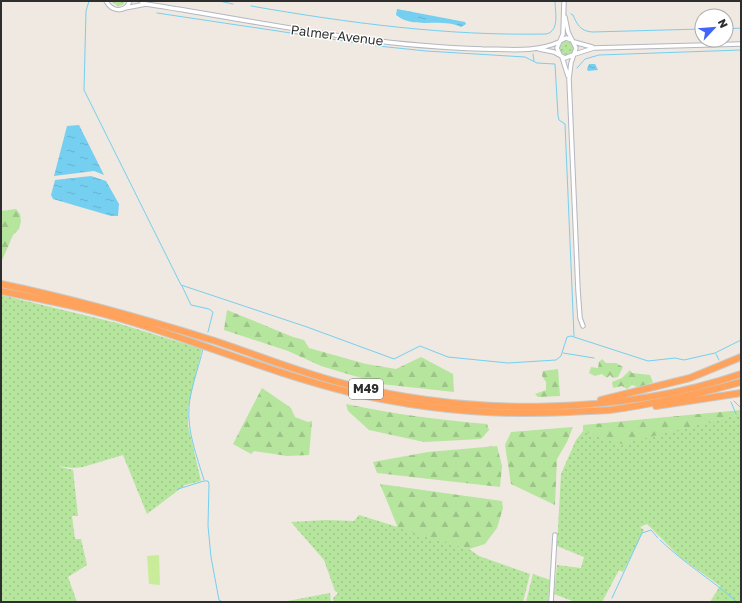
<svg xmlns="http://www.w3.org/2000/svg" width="742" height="603" font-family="'Golos Text',sans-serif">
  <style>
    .green { fill: url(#green-dots) }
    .forest { fill: url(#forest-firs) }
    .pitch { fill: #c9ec9a }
    .water { fill: url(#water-ripples) }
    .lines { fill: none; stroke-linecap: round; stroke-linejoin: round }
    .stream { stroke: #75cff0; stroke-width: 1 }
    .street-casing { stroke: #b4b7c1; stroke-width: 5.5 }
    .highway-casing { stroke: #c9c9c9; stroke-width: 8 }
    .street { stroke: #fff; stroke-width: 3.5 }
    .highway { stroke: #ffa35c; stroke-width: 6 }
    .labels { text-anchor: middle; stroke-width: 3; stroke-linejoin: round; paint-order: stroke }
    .shield { fill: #fff; stroke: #6d6d6d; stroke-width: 1 }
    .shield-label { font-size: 12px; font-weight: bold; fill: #2e2e2e }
    .street-label { font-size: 13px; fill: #2e2e2e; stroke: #fff }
  </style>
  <defs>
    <pattern id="green-dots" width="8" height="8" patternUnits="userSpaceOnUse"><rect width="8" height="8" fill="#b6e59e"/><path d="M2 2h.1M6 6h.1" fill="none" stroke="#9dc588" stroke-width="1.8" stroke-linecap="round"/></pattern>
    <pattern id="forest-firs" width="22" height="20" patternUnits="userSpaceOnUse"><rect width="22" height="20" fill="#b6e59e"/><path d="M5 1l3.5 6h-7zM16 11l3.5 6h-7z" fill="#9dc588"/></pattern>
    <pattern id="water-ripples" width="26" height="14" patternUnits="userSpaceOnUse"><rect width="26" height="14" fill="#75cff0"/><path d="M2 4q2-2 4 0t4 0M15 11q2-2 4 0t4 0" fill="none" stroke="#66b2ce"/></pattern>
  </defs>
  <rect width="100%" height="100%" fill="#efe9e1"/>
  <path class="green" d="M 110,1 L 126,1 L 122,5 L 118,6 Z
    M560 48a7 7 0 1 1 14 0a7 7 0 1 1-14 0Z
    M 1,295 L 117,323 L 202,349 L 188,408 L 188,425 L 201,481 L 185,485 L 147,514 L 123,455 L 83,467 L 73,468 L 57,466 L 73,470 L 78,516 L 72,516 L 75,539 L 81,539 L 87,565 L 68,577 L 77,602 L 1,602 Z
    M 741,414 L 741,602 L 710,602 L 720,586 L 680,557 L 647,524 L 640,527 L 644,530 L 623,572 L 619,570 L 602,602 L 575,602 L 554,594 L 557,565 L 581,568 L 584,557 L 557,546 L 561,474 L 576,440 L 583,431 L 622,443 Z
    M 359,515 L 469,549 L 479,556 L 530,574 L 523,602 L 334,602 L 333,598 L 338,593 L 335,591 L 324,560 L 291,522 L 326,520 L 354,521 Z
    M 533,574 L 550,580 L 548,602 L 526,602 Z
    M 330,593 L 331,602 L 282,602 Z"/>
  <path class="forest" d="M 16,209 L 20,214 L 21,221 L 19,229 L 13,235 L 1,263 L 1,211 Z
    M 227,310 L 293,337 L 304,340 L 309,348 L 366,364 L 396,369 L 421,357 L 453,374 L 454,392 L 381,384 L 321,366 L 288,351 L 224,330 Z
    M 602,359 L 606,363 L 616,363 L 623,367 L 618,377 L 613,378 L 610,375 L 607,378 L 602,374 L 595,376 L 589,373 L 591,367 L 598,368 L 599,362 Z
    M 558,369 L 560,396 L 538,397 L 535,394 L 546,390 L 546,382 L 542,376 L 543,371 Z
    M 630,370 L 632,373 L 650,375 L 653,382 L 640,388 L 632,385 L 627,389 L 622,386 L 613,388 L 612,382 L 622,378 Z
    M 262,388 L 291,408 L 295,417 L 308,422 L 312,421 L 309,455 L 287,456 L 254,451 L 251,454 L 233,444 Z
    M 346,404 C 393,414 439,420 487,424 L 489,430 L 481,439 L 424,442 L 369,430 L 348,411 Z
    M 741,410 L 741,414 L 622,444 L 583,431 L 583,425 Z
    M 573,427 L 567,442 L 557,459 L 555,505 L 511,484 L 505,445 L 511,432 Z
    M 497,446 L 502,466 L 500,487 L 377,473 L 373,462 L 428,452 Z
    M 380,484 L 502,501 L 503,508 L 497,528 L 485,544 L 469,549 L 398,528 Z"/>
  <path class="pitch" d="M 159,555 L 160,585 L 149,584 L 147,556 Z"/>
  <path class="water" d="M 397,9 L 465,22 L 466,24 L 461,27 C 440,17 414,30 396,15 Z
    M 589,64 L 595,64 L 598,70 L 588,71 L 587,69 Z
    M 79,125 L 104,175 L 94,171 L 54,176 L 67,126 Z
    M 91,176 L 106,181 L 119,204 L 118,216 L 111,216 L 53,199 L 51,195 L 55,180 Z"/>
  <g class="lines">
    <path class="stream" d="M 89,1 L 86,11 L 84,90 L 181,285 L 307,327 L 394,359 L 420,346 L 448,357 L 508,363 L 556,360 L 561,356 L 567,337 L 571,336 L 648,361 L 675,358 L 684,360 L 706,355 L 715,353 L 741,340
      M 219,1 L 233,4
      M 251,6 C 349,23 446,36 546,34 C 560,31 555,12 555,1
      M 157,13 L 378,46 L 426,51 L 525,57 L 537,63 L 555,64 L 558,116 L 559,120 L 565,124 L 574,336
      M 571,14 L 573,15 C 577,24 580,31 592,32 L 702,29
      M 726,29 L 741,28
      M 533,54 L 534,61
      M 577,68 L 585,59 L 599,55 L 741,50
      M 182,286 L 191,305 L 209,309 L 213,312 L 208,332
      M 203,349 C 199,366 190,390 189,407 C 187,431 197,457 204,480
      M 563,353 L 594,358
      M 716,354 L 719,360
      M 734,401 L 741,408
      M 731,402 L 736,414
      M 178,489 L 204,481 L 208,481 L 209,484 L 208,526 L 211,557 L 219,600 L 223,602
      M 660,540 C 684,563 712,580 737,602
      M 612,598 L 642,533 L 651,530 L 658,538"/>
    <defs>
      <path id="street" d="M 106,1 C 112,12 125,13 130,1
        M 141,1 L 146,4 C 257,21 368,46 482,49 C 507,49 535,53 559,42
        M 125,8 L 146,4
        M 565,17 L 568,32 L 576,48 L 571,63 L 569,79 L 578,290 L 580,318 L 583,326
        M 560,41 L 566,38 L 572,40
        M 574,42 L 592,47
        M 539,49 L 554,52 L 565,58 L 573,55
        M 575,54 L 594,48 L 741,44
        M 560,55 L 557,48 L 563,34 L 564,1
        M 562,57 L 568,76
        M 551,602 L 555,535"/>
      <path id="highway" d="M 1,284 C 74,299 144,319 215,341 C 260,356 303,374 349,385 C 471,416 621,415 741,374
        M 1,291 C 46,300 91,309 135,323 C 206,345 276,374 349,392 C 421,409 495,416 569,412 C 582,411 597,411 610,410 C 654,404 698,394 741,382
        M 601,400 L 690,378 L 741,357
        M 656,406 L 741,393"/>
    </defs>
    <use href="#street" class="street-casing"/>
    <use href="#highway" class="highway-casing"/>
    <use href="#street" class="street"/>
    <use href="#highway" class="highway"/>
  </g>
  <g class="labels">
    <rect class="shield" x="349" y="379" width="34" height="20" rx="3"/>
    <g class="shield-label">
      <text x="366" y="393">M49</text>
    </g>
    <g class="street-label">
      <text transform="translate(337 35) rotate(7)" y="5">Palmer Avenue</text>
    </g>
  </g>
  <rect width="742" height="603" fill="none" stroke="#2e2e2e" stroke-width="4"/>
  <g transform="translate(714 28) rotate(64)"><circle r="19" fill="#ffffff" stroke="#ababab"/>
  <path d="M0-3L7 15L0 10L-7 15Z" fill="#4264fb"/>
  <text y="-6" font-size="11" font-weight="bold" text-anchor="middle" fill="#2e2e2e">N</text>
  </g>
</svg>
